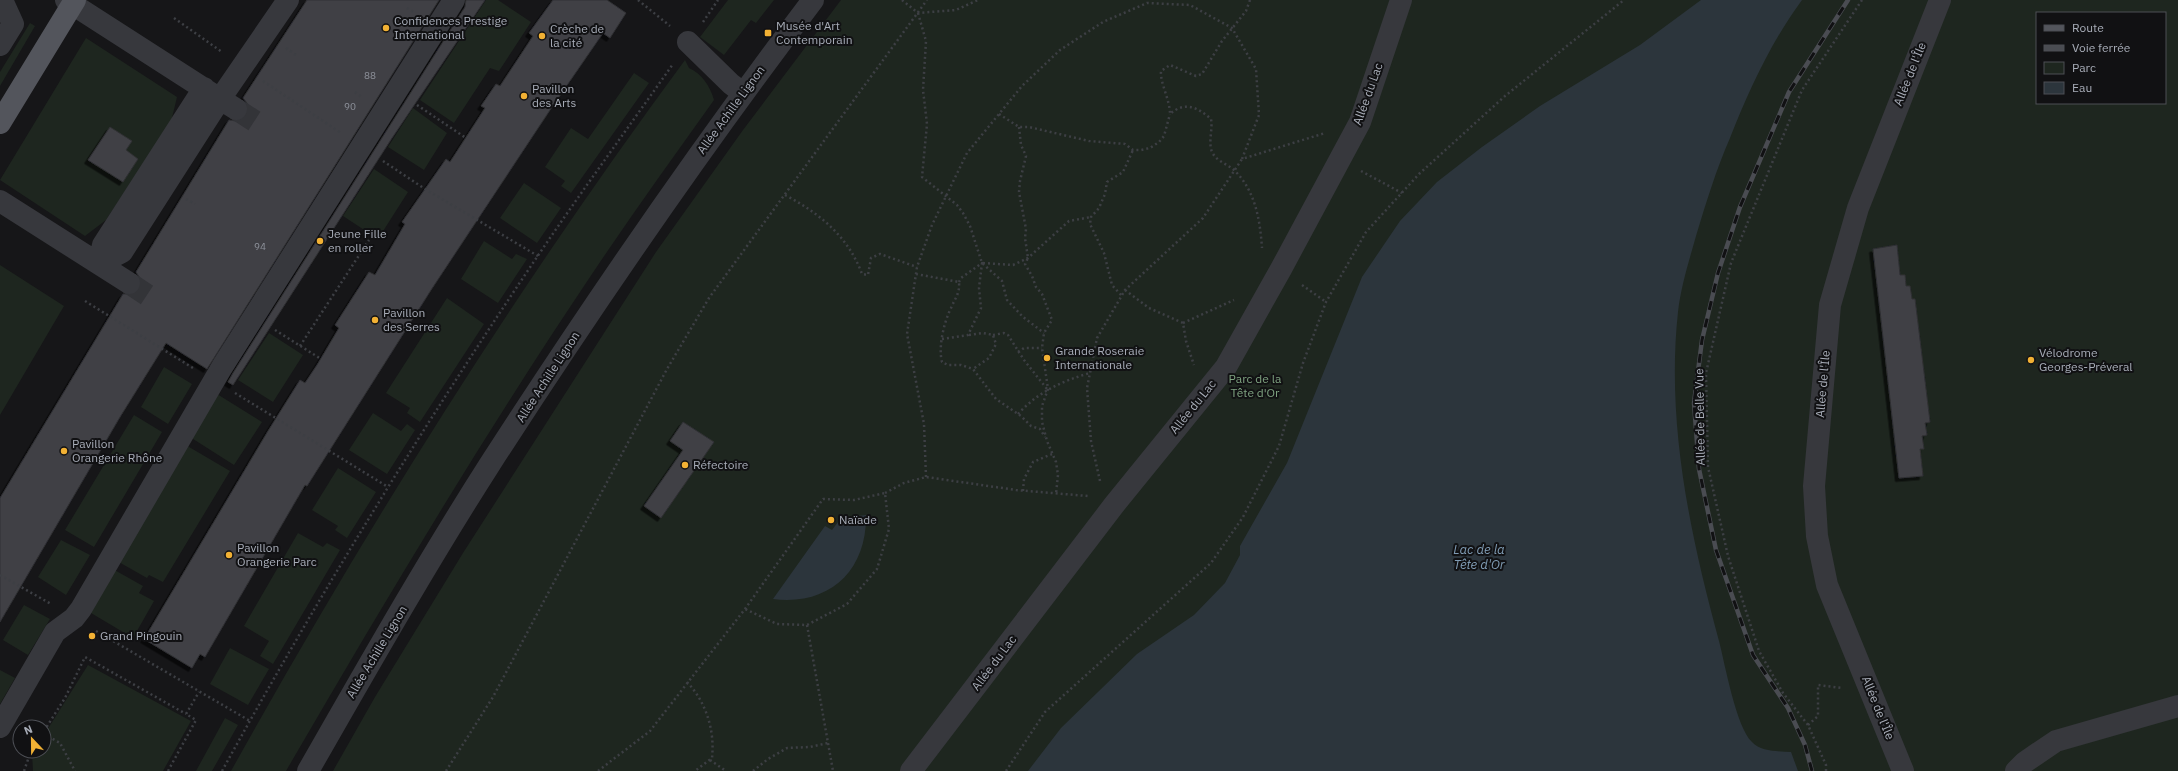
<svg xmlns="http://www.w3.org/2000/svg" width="2178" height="771" font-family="'IBM Plex Sans',sans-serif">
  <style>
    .green { fill: #1e261f; fill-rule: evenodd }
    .water { fill: #2c353c }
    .building { fill: #404145; stroke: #303034; filter: url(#shadow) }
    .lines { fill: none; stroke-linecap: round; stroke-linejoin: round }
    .minor-tunnel { stroke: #333438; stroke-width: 22; stroke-dasharray: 22 11; stroke-linecap: butt }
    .path { stroke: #3d3f44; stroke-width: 2.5; stroke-dasharray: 2 3; stroke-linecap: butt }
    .minor { stroke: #37383d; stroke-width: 22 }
    .major { stroke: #53555c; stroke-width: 22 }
    .rail-casing { stroke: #4a4c52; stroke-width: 4.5 }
    .rail { stroke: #111113; stroke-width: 3; stroke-dasharray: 9; stroke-linecap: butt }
    .poi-dot { fill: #f2b134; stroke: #111113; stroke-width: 1.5 }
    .labels { text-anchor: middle; stroke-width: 4; stroke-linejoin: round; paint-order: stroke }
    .number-label { font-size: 10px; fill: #8e929b }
    .poi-label { font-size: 12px; fill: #a8adb8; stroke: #111113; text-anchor: start }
    .street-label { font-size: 12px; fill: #a8adb8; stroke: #111113 }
    .park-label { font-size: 12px; fill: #7fa381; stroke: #111113 }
    .water-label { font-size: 13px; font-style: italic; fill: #7f9bb3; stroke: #111113 }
  </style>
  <defs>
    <filter id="shadow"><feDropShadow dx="-3.5" dy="3.5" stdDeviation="0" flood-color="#0009"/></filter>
  </defs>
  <rect width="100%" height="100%" fill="#161618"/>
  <path class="green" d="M 486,0 L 498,0 L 531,22 L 499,71 L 490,68 L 454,123 L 420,100 Z
    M 728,0 L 774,0 L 756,23 L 751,20 L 724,55 L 700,37 Z
    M 841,0 L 2178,0 L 2178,771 L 333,771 L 375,697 L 463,553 L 656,252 L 743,130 ZM 2037,13 L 2165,13 L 2165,103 L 2037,103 Z
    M 30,23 L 35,26 L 0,86 L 0,72 Z
    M 86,38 L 177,97 L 171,122 L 106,220 L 85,236 L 0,180 Z
    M 685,60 L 689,68 C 702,74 710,86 714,100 C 672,159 630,217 590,277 C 482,438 383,604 286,771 L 231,771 C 368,525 518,286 685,60 Z
    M 634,73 L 649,83 L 571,193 L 561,186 L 565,181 L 545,167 L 571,128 L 588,139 Z
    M 413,108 L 447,133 L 424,170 L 388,147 Z
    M 374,169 L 408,192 L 378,239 L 343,216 Z
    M 524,183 L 561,208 L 537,243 L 500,218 Z
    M 484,241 L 512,259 L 516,254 L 527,259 L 498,303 L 461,279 Z
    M 0,265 L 64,306 L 0,415 Z
    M 447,298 L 484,324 L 420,422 L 407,413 L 410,408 L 386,393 Z
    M 269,333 L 303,355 L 273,402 L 238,380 Z
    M 164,367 L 192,384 L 168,424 L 141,407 Z
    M 217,394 L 262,422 L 234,465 L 190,437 Z
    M 373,413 L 401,431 L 407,424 L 415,430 L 387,474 L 349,450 Z
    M 134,415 L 162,432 L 94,547 L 65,530 Z
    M 184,444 L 230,471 L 163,582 L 149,575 L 147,578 L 117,561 Z
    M 338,468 L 376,492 L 347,538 L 335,530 L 338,526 L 312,510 Z
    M 298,533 L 323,547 L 327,543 L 340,550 L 273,664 L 260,656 L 269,641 L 244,626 Z
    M 61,540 L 90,555 L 66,595 L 38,577 Z
    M 111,568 L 143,586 L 139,593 L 154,601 L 133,638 L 86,610 Z
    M 24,605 L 50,619 L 28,655 L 3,640 Z
    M 230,648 L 269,669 L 248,705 L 210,684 Z
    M 88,665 L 191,721 L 163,771 L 33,771 L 32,753 L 33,751 L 44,751 L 44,735 Z
    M 0,670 L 15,678 L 0,704 Z
    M 225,718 L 238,725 L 212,771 L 196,771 Z"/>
  <path class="water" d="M 1701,0 L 1802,0 C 1771,42 1749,90 1730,138 C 1716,170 1706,203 1696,236 C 1689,261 1681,286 1678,312 C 1666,423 1690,534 1719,641 C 1725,664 1736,727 1752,742 C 1761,752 1778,751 1791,752 L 1798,771 L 1028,771 L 1061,728 L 1137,654 L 1194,615 L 1225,583 L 1240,555 L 1240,546 L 1287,463 L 1362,277 L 1400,221 L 1437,182 L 1482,147 L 1540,106 L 1640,45 Z
    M 866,515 C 867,571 829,606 773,599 L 825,526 L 832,530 L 841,518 Z"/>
  <path class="building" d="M 307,0 L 439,0 L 207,369 L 166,343 L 120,417 L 0,622 L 0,498 L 123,294 L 134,294 L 140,289 L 140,278 L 136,272 L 229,120 L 236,121 L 246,116 L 248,109 L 247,103 L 243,98 Z
    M 466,0 L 485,0 L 392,138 L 233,385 L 228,382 L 233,373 L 465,7 Z
    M 553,0 L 607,0 L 626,13 L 610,38 L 603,33 L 552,107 L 431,290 L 307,486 L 305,485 L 205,657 L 200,654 L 192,668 L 144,639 L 268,431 L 300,380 L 305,383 L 317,365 L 339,328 L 335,325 L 369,272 L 375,275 L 405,224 L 402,222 L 446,159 L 450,162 L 485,108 L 481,106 L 496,84 L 500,86 L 533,36 L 529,33 Z
    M 110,127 L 132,141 L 126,150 L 138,159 L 123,182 L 88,160 Z
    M 1897,245 L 1900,275 L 1905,275 L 1906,286 L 1910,286 L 1912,299 L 1915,299 L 1930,422 L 1925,423 L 1927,435 L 1922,436 L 1924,449 L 1920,449 L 1923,476 L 1899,478 L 1873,249 Z
    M 683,422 L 714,442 L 661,518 L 644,506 L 683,450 L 670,441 Z"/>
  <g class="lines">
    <path class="minor-tunnel" d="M 236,109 L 259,124
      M 129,283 L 147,295"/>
    <path class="path" d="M 638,0 L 670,26
      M 902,0 L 918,13 L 956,10 L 978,0
      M 1250,0 L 1246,11 L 1222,41 L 1202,74 L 1196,76 L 1170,65 L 1161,71 C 1160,83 1170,100 1170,114 C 1185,101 1197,107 1211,119 C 1213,129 1208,142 1212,152 C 1217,162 1228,164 1235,171 C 1256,192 1260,221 1262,248
      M 407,8 L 415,13
      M 918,13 L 926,41 L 923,90 L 927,124 L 922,177 L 957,205 L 963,213 L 970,226 L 982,263 L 1002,281 L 1007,300 L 1023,317 L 1044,333
      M 174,18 L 222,52
      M 703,22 L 718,0
      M 286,48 L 296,55
      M 263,81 L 341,133
      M 355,92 L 363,98
      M 417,105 L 466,138
      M 999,114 L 1019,127 L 1029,127 L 1089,141 L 1125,144 L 1133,150 L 1141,150 L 1150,148 L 1159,142 L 1164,136 L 1170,114
      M 1019,127 L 1021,145 L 1026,156 L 1020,181 L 1019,192 L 1026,229 L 1025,238 L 1028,258 L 1025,264 L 1032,276 L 1036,287 L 1042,294 L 1052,320 L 1044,333 L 1042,348 L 1048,389 L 1042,406 L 1042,422 L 1047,441 L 1056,462 L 1058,475 L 1056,494
      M 383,161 L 425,189 L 538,256
      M 1361,171 L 1402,193
      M 785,195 C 819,213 848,236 862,274 L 868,275 L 871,258 L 880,254 L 917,267
      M 186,199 L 195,204
      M 254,242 L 267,250
      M 983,263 L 1013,265 L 1028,258 L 1069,221 L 1091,217
      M 916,274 L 959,282 C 960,294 955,298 951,308 C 944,322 938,347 942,362 L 948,365 L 961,365 L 973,369 L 996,399 L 1021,416 L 1031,426 L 1040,429 L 1045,437
      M 1302,285 L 1326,302
      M 1125,290 L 1149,308 L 1183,323 L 1186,341 L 1194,365
      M 1121,295 L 1112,285 L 1104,253 L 1090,224 L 1091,217 L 1099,208 L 1105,194 L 1107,182 L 1123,172 L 1133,150
      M 85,301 L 193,368
      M 1183,323 L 1234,300
      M 275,330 L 321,359
      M 969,335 L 983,333 L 993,335 L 996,344 L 989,358 L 973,369
      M 993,335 L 1004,333 L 1008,335 L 1024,360 L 1047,389
      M 942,339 L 968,335 L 981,308 L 979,288 L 982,263 L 961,278 L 959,282
      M 300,346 L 369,240
      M 1018,352 L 1024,348 L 1042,348
      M 235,393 L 388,487
      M 1018,414 C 1038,392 1062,381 1090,373
      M 926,477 L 924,424 L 907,334 L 917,267 L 932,225 L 967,153 L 1022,86 L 1060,50 L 1103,22 L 1147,3 L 1190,5 L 1232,28 L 1256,69 L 1259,115 L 1242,159 L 1325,133
      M 1100,481 L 1091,441 L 1087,388 L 1097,338 L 1125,290 L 1203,218 L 1242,159
      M 1023,491 L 1024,479 L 1033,462 L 1052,454
      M 885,493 L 904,483 L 926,477 L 1016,490 L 1088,496
      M 0,575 L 51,604
      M 807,625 L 833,771
      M 96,631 L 250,721
      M 687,682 C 706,702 715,730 712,758 L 695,771
      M 1808,725 L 1818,716 L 1818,685 L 1842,688
      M 44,731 L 65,698 L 85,657 L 186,714
      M 44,734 L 60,743 L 75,771
      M 710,760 L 726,771
      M 24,771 L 31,751
      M 168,771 L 196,720 L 186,714 L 199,692
      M 222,771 C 319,595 425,423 537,257 C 581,192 628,128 673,64
      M 446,771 L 493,697 L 667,369 L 709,298 L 927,0
      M 598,771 L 650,731 L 745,609 L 823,499 L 854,500 L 885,493 L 889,529 L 877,569 L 847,604 L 807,625 L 777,624 L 745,609
      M 753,771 L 768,759 L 787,748 L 810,747 L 828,743
      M 1006,771 L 1045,712 L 1211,563 L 1243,517 L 1279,446 L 1303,363 L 1326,302 L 1366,232 L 1419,174 L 1505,96 L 1624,0
      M 1826,771 L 1826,765 L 1808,725 L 1783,693 L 1759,651 L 1728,556 L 1708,467 L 1706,373 L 1731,263 L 1802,90 L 1862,0"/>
    <path class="minor" d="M 66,0 L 220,99 L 288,0
      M 688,42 L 731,84 L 743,93
      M 0,45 L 13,24 L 2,0
      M 0,201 L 129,283
      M 99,264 L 122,252 L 220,99 L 236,109
      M 99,264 L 103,245 L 204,88
      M 0,727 L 55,632 L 74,618 L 81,609 L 222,367 L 454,0
      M 308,771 C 367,668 426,564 490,464 C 592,306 699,150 813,0
      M 911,771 L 1114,505 L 1226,367 L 1281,269 L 1360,122 L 1401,0
      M 1903,771 L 1827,585 L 1817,536 L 1814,486 L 1830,305 L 1858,208 L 1940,0
      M 2016,771 L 2025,762 L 2056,741 L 2178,706"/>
    <path class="major" d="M 0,123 L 75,0"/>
    <defs>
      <path id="rail" d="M 1812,771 L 1805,745 L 1788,708 L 1753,655 L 1716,550 L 1699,469 L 1694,403 L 1702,340 L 1718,273 L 1740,207 L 1789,92 L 1848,0"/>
    </defs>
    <use href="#rail" class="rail-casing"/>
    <use href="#rail" class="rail"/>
  </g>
  <g class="poi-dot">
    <circle cx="386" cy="28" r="4"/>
    <rect x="764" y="29" width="8" height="8" rx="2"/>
    <circle cx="542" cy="36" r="4"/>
    <circle cx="524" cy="96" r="4"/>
    <circle cx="320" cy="241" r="4"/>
    <circle cx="375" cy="320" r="4"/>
    <circle cx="1047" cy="358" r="4"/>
    <circle cx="2031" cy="360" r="4"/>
    <circle cx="64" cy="451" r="4"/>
    <circle cx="685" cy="465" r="4"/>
    <circle cx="831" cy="520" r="4"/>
    <circle cx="229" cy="555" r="4"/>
    <circle cx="92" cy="636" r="4"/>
  </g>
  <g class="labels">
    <g class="number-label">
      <text x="370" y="79">88</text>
      <text x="350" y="110">90</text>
      <text x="260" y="250">94</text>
    </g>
    <g class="poi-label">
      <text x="394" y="25">Confidences Prestige<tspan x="394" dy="14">International</tspan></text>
      <text x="776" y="30">Musée d'Art<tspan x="776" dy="14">Contemporain</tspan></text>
      <text x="550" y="33">Crèche de<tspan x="550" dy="14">la cité</tspan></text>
      <text x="532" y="93">Pavillon<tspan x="532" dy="14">des Arts</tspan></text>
      <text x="328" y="238">Jeune Fille<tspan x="328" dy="14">en roller</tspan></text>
      <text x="383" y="317">Pavillon<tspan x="383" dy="14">des Serres</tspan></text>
      <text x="1055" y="355">Grande Roseraie<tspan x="1055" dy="14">Internationale</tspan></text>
      <text x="2039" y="357">Vélodrome<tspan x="2039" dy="14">Georges-Préveral</tspan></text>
      <text x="72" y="448">Pavillon<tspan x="72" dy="14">Orangerie Rhône</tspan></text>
      <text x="693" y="469">Réfectoire</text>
      <text x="839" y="524">Naïade</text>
      <text x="237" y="552">Pavillon<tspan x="237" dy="14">Orangerie Parc</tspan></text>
      <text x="100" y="640">Grand Pingouin</text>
    </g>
    <g class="street-label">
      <text transform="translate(1910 74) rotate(-68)" y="4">Allée de l'Île</text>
      <text transform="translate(1368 94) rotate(-70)" y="4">Allée du Lac</text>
      <text transform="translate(731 110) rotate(-54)" y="4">Allée Achille Lignon</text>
      <text transform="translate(548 377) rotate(-57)" y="4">Allée Achille Lignon</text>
      <text transform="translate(1823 384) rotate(-85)" y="4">Allée de l'Île</text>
      <text transform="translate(1193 407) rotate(-51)" y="4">Allée du Lac</text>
      <text transform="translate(1700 417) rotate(-91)" y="4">Allée de Belle Vue</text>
      <text transform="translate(377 652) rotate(-59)" y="4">Allée Achille Lignon</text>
      <text transform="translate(994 663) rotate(-53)" y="4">Allée du Lac</text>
      <text transform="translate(1878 708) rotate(68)" y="4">Allée de l'Île</text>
    </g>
    <g class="park-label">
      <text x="1255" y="383">Parc de la<tspan x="1255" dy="14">Tête d'Or</tspan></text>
    </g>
    <g class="water-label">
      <text x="1479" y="554">Lac de la<tspan x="1479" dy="15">Tête d'Or</tspan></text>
    </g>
  </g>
  <rect x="2036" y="12" width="130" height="92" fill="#111113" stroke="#4d4f55"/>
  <rect x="2044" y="25" width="20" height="6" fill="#53555c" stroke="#4d4f55"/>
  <text x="2072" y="32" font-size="12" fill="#a8adb8">Route</text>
  <rect x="2044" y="45" width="20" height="6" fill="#4a4c52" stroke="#4d4f55"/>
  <text x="2072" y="52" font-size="12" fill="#a8adb8">Voie ferrée</text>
  <rect x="2044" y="62" width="20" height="12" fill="#1e261f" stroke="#4d4f55"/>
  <text x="2072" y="72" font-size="12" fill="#a8adb8">Parc</text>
  <rect x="2044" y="82" width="20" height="12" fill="#2c353c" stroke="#4d4f55"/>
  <text x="2072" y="92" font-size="12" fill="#a8adb8">Eau</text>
  <g transform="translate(32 739) rotate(338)"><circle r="19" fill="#111113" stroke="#4d4f55"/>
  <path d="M0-3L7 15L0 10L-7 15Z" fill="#f2b134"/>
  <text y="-6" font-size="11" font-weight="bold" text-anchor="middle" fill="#a8adb8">N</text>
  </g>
</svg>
